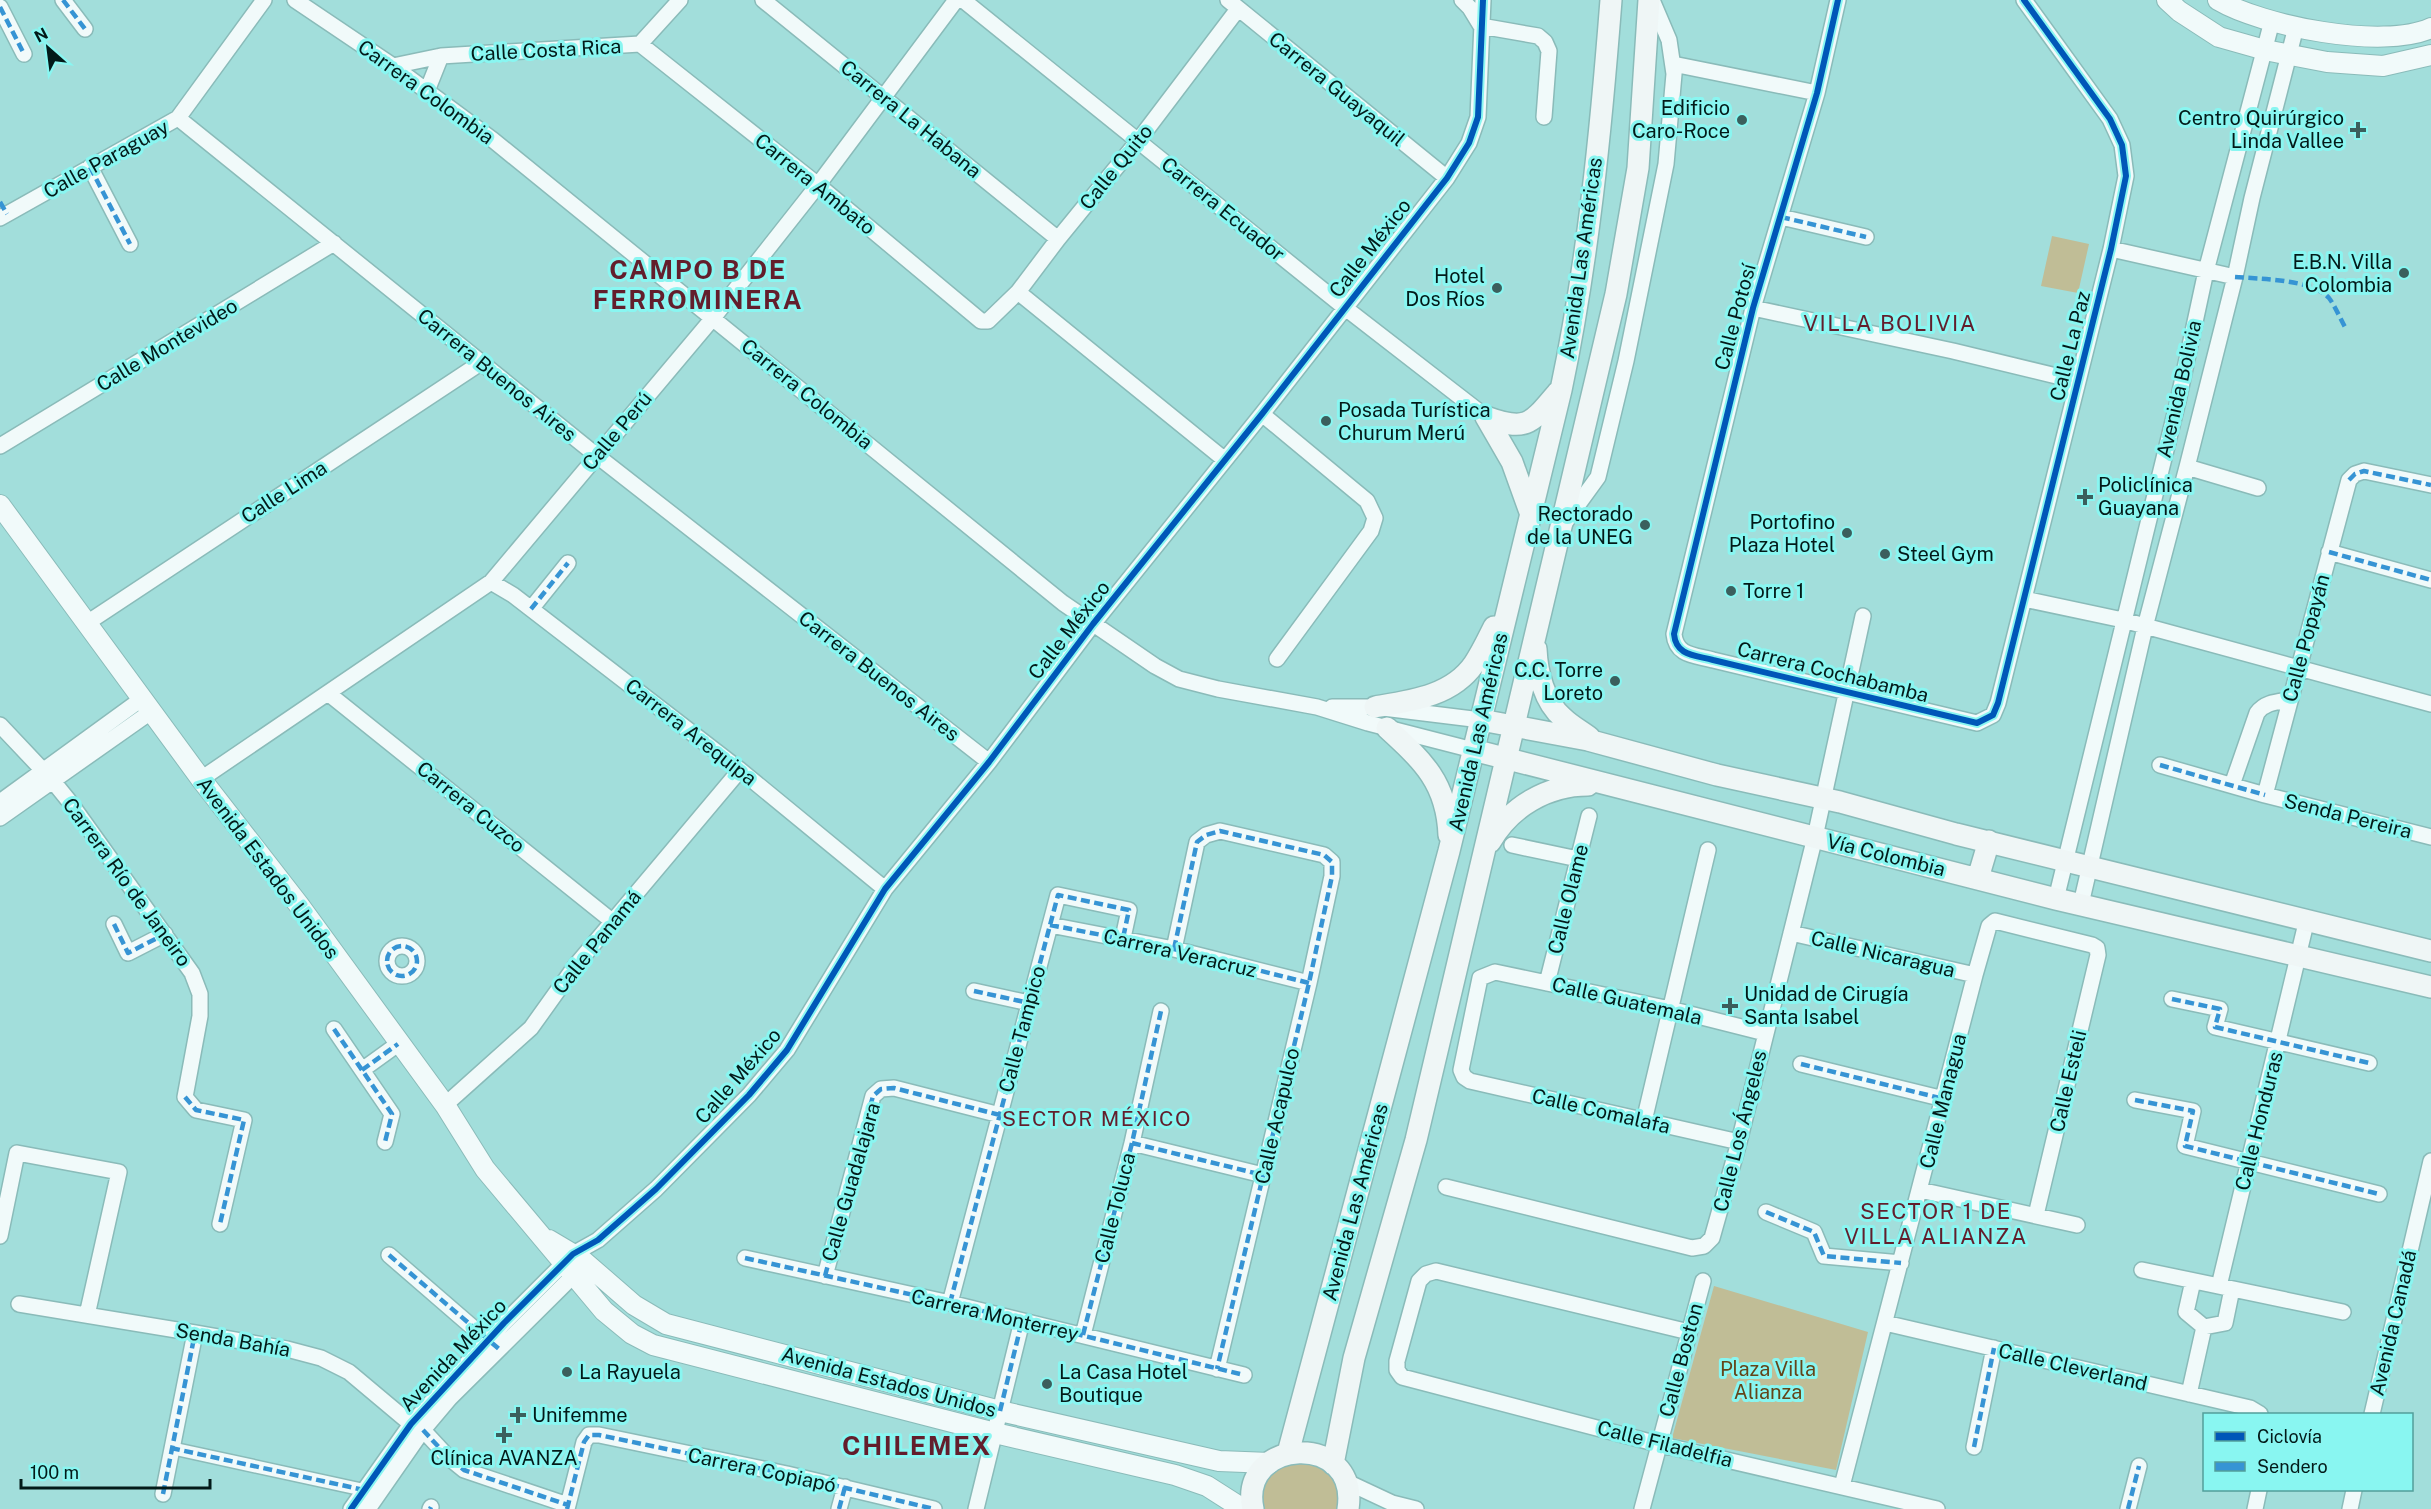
<svg xmlns="http://www.w3.org/2000/svg" width="2431" height="1509" font-family="'Public Sans',sans-serif">
  <style>
    .green { fill: #c0bd96 }
    .lines { fill: none; stroke-linecap: round; stroke-linejoin: round }
    .pedestrian-casing { stroke: #8abbb9; stroke-width: 15 }
    .minor-casing { stroke: #8abbb9; stroke-width: 18 }
    .tertiary-casing { stroke: #8abbb9; stroke-width: 22 }
    .secondary-casing { stroke: #8abbb9; stroke-width: 24 }
    .pedestrian { stroke: #f1fafa; stroke-width: 12 }
    .minor { stroke: #f1fafa; stroke-width: 15 }
    .tertiary { stroke: #f1fafa; stroke-width: 20 }
    .secondary { stroke: #eff6f6; stroke-width: 21 }
    .quiet { stroke: #3694d4; stroke-width: 4.5; stroke-dasharray: 9 4.5; stroke-linecap: butt }
    .cycleway-casing { stroke: #89f6f1; stroke-width: 10 }
    .cycleway { stroke: #0057b8; stroke-width: 6 }
    .poi-dot { fill: #3b5f5d; stroke: #89f6f1; stroke-width: 2 }
    .labels { text-anchor: middle; stroke-width: 6; stroke-linejoin: round; paint-order: stroke }
    .street-label { font-size: 20px; fill: #031a19; stroke: #89f6f1 }
    .poi-label { font-size: 20px; fill: #031a19; stroke: #89f6f1; text-anchor: start }
    .park-label { font-size: 20px; fill: #644419; stroke: #89f6f1 }
    .neighbourhood-label { font-size: 21px; letter-spacing: 1.5px; fill: #631e2c; stroke: #89f6f1 }
    .quarter-label { font-size: 22px; letter-spacing: 1.5px; fill: #631e2c; stroke: #89f6f1 }
    .district-label { font-size: 26px; font-weight: bold; letter-spacing: 1.5px; fill: #631e2c; stroke: #89f6f1 }
  </style>
  <rect width="100%" height="100%" fill="#a2dedb"/>
  <path class="green" d="M 2052,236 L 2089,244 L 2078,293 L 2041,286 Z
    M 1714,1286 L 1868,1332 L 1836,1470 L 1672,1438 Z
    M 1312,1461 C 1331,1475 1343,1483 1337,1509 L 1262,1509 L 1261,1491 L 1274,1468 Z"/>
  <g class="lines">
    <defs>
      <path id="pedestrian" d="M 171,1448 L 364,1490"/>
      <path id="minor" d="M 63,0 L 85,29
        M 295,0 L 393,66 L 493,140 L 1063,603 L 1155,666 L 1179,679 L 1218,689 L 1317,707 L 1368,723 L 1473,750
        M 763,0 L 1058,239
        M 963,0 L 1344,307 L 1486,417
        M 1228,0 L 1447,178
        M 1462,0 L 1470,8 L 1481,26 L 1538,36 L 1545,42 L 1549,51 L 1544,117
        M 1838,0 L 1817,93 L 1753,308 L 1674,634 C 1676,656 1695,655 1713,660 L 1977,723 L 1993,715 L 1998,703 L 2111,249 L 2126,176 L 2122,145 L 2110,119 L 2024,0
        M 0,7 L 24,54
        M 640,44 L 818,185 L 981,321 L 988,321 L 1018,292 L 1058,239 L 1138,141 L 1238,9
        M 1673,64 L 1817,93
        M 393,66 L 441,56 L 640,44 L 680,0
        M 427,91 L 441,56
        M 178,118 L 596,455 L 989,762
        M 90,167 L 130,244
        M 1781,217 L 1866,237
        M 0,218 L 178,118 L 264,0
        M 2111,249 L 2235,277
        M 1018,292 L 1225,460
        M 1753,308 L 1953,351 L 2077,381
        M 1262,414 L 1367,501 L 1375,518 L 1371,531 L 1277,659
        M 0,446 L 334,243
        M 2187,467 L 2258,488
        M 1564,524 L 1598,477 L 1626,361 L 1666,164 L 1674,74 L 1669,40 L 1652,0
        M 2329,552 L 2431,580
        M 491,582 L 513,595 L 740,770 L 885,889
        M 2024,599 L 2123,620 L 2431,704
        M 531,609 L 568,563
        M 87,623 L 482,362
        M 329,694 L 612,921
        M 1332,707 L 1375,707 L 1481,720
        M 0,725 L 52,780 L 69,801 L 192,973 L 200,994 L 200,1016 L 185,1097 L 196,1110 L 244,1120 L 220,1224
        M 2160,765 L 2265,795 L 2431,837
        M 201,779 L 491,582 L 713,318 L 818,185 L 956,0
        M 2232,785 L 2257,713 C 2265,702 2277,702 2290,700
        M 2265,795 L 2349,480 L 2355,474 L 2364,471 L 2431,485
        M 0,802 L 143,698
        M 0,818 L 152,711
        M 1512,845 L 1578,859
        M 2056,899 L 2178,401 L 2206,271 L 2272,21
        M 2081,904 L 2145,627 L 2187,467 L 2235,277 L 2252,198 L 2296,27
        M 114,924 L 128,953 L 165,934
        M 1050,925 L 1174,949 L 1309,983
        M 1791,933 L 1975,975
        M387 961a15 15 0 1 1 30 0a15 15 0 1 1-30 0Z
        M 1174,949 L 1197,842 L 1206,835 L 1220,831 L 1324,855 L 1332,862 L 1332,876 L 1309,983 L 1217,1369
        M 1547,983 L 1589,816
        M 974,991 L 1029,1003
        M 2172,999 L 2220,1009 L 2215,1027 L 2369,1063
        M 334,1029 L 392,1114 L 385,1142
        M 1801,1064 L 1944,1099
        M 362,1070 L 398,1044
        M 2135,1100 L 2193,1111 L 2185,1146 L 2379,1194
        M 445,1105 L 531,1028 L 576,965 L 740,770
        M 1644,1121 L 1708,850
        M 1739,1142 L 1470,1081 L 1464,1077 L 1461,1070 L 1480,978 L 1495,972 L 1670,1009 L 1765,1033
        M 1132,1143 L 1263,1175
        M 1446,1187 L 1692,1248 L 1704,1246 L 1712,1238 L 1739,1142 L 1815,837 L 1863,616
        M 1920,1190 L 2077,1225
        M 1766,1212 L 1814,1232 L 1824,1256 L 1901,1263
        M 0,1236 L 17,1153 L 119,1172 L 87,1315
        M 389,1255 L 493,1345
        M 745,1258 L 950,1303 L 1244,1375
        M 2142,1270 L 2343,1312
        M 825,1276 L 873,1096 L 881,1089 L 894,1088 L 1000,1115
        M 2193,1281 L 2186,1312 L 2204,1327 L 2225,1323 L 2232,1289
        M 2219,1286 L 2307,919
        M 950,1303 L 1058,895 L 1129,910 L 1123,938
        M 19,1304 L 195,1333 L 287,1349 L 321,1358 L 349,1372 L 411,1424 L 423,1430 L 448,1457 L 464,1470 L 568,1505
        M 1885,1323 L 2250,1408 L 2260,1414
        M 1689,1332 L 1436,1271 L 1426,1274 L 1419,1281 L 1397,1361 L 1397,1370 L 1402,1377 L 1658,1444 L 1937,1509
        M 1083,1335 L 1132,1143 L 1161,1011
        M 2189,1394 L 2204,1327
        M 2372,1414 L 2431,1161
        M 1974,1447 L 1994,1348
        M 1345,1481 L 1392,1503 L 1416,1509
        M 1842,1486 L 1975,975 L 1989,926 L 1995,921 L 2092,945 L 2097,948 L 2098,955 L 2036,1215
        M 163,1494 L 195,1333
        M 351,1509 L 411,1424 L 504,1323 L 573,1254 L 598,1240 L 656,1189 L 749,1095 L 787,1050 L 885,889 L 989,762 L 1093,624 L 1262,414 L 1447,178 L 1469,143 L 1478,117 L 1483,0
        M 368,1509 L 423,1430 L 450,1398 L 581,1268
        M 430,1509 L 431,1507
        M 567,1509 L 584,1442 L 589,1435 L 599,1435 L 787,1474 L 934,1509
        M 839,1509 L 845,1487
        M 976,1509 L 1022,1321
        M 1642,1509 L 1703,1281
        M 2128,1509 L 2139,1466
        M 2255,1509 L 2259,1490
        M 2350,1509 L 2354,1490"/>
      <path id="tertiary" d="M 2167,0 L 2179,11 L 2219,37 L 2265,50 L 2327,62 L 2383,66 L 2431,55
        M 2218,0 C 2262,26 2383,50 2431,28
        M 0,505 L 201,779 L 299,905 L 445,1105 L 485,1169 L 604,1311 L 632,1334 L 653,1345 L 995,1433 L 1175,1475 L 1207,1486 L 1243,1509
        M 549,1240 L 581,1259 L 634,1305 L 666,1324 L 1000,1411 L 1219,1461 L 1270,1463"/>
      <path id="secondary" d="M 1486,417 L 1512,462 L 1530,512
        M 1486,417 C 1527,432 1531,424 1558,392
        M 1536,649 C 1537,672 1544,702 1563,718 C 1571,726 1581,731 1590,738
        M 1375,707 C 1411,701 1452,696 1474,664 C 1482,652 1488,639 1494,627
        M 1481,720 L 1588,740 L 1717,775 L 1840,802 L 1956,834 L 2431,951
        M 1387,728 C 1423,761 1447,783 1449,835
        M 1473,750 L 2056,899 L 2431,987
        M 1490,842 C 1510,807 1547,785 1588,785
        M 1978,878 L 1989,841
        M 1288,1453 L 1449,851 L 1561,390 C 1588,262 1601,130 1611,0
        M 1333,1464 L 1354,1358 L 1416,1140 L 1616,294 L 1638,168 L 1649,0
        M 1253,1509 C 1238,1437 1360,1431 1348,1509"/>
    </defs>
    <use href="#pedestrian" class="pedestrian-casing"/>
    <use href="#minor" class="minor-casing"/>
    <use href="#tertiary" class="tertiary-casing"/>
    <use href="#secondary" class="secondary-casing"/>
    <use href="#pedestrian" class="pedestrian"/>
    <use href="#minor" class="minor"/>
    <use href="#tertiary" class="tertiary"/>
    <use href="#secondary" class="secondary"/>
    <path class="quiet" d="M 63,0 L 85,29
      M 0,7 L 24,54
      M 90,167 L 130,244
      M 0,202 L 7,214
      M 1781,217 L 1866,237
      M 2235,277 C 2260,279 2312,279 2329,298 C 2335,306 2340,318 2345,327
      M 2349,480 L 2355,474 L 2364,471 L 2431,485
      M 2329,552 L 2431,580
      M 531,609 L 568,563
      M 2160,765 L 2265,795
      M 114,924 L 128,953 L 165,934
      M 1050,925 L 1174,949 L 1309,983
      M387 961a15 15 0 1 1 30 0a15 15 0 1 1-30 0Z
      M 1174,949 L 1197,842 L 1206,835 L 1220,831 L 1324,855 L 1332,862 L 1332,876 L 1309,983 L 1217,1369
      M 974,991 L 1029,1003
      M 2172,999 L 2220,1009 L 2215,1027 L 2369,1063
      M 334,1029 L 392,1114 L 385,1142
      M 1801,1064 L 1944,1099
      M 362,1070 L 398,1044
      M 185,1097 L 196,1110 L 244,1120 L 220,1224
      M 2135,1100 L 2193,1111 L 2185,1146 L 2379,1194
      M 1132,1143 L 1263,1175
      M 1766,1212 L 1814,1232 L 1824,1256 L 1901,1263
      M 389,1255 L 499,1349
      M 745,1258 L 950,1303 L 1244,1375
      M 825,1276 L 873,1096 L 881,1089 L 894,1088 L 1000,1115
      M 950,1303 L 1058,895 L 1129,910 L 1123,938
      M 1083,1335 L 1132,1143 L 1161,1011
      M 1000,1411 L 1022,1321
      M 423,1430 L 448,1457 L 464,1470 L 568,1505
      M 1974,1447 L 1994,1348
      M 171,1448 L 364,1490
      M 163,1494 L 195,1333
      M 430,1509 L 431,1507
      M 567,1509 L 584,1442 L 589,1435 L 599,1435 L 787,1474 L 934,1509
      M 839,1509 L 845,1487
      M 2128,1509 L 2139,1466"/>
    <defs>
      <path id="cycleway" d="M 1838,0 L 1817,93 L 1753,308 L 1674,634 C 1676,656 1695,655 1713,660 L 1977,723 L 1993,715 L 1998,703 L 2111,249 L 2126,176 L 2122,145 L 2110,119 L 2024,0
        M 351,1509 L 411,1424 L 504,1323 L 573,1254 L 598,1240 L 656,1189 L 749,1095 L 787,1050 L 885,889 L 989,762 L 1093,624 L 1262,414 L 1447,178 L 1469,143 L 1478,117 L 1483,0"/>
    </defs>
    <use href="#cycleway" class="cycleway-casing"/>
    <use href="#cycleway" class="cycleway"/>
  </g>
  <g class="poi-dot">
    <circle cx="1742" cy="120" r="6"/>
    <path d="M2355 121h6v6h6v6h-6v6h-6v-6h-6v-6h6z"/>
    <circle cx="2404" cy="273" r="6"/>
    <circle cx="1497" cy="288" r="6"/>
    <circle cx="1326" cy="421" r="6"/>
    <path d="M2082 488h6v6h6v6h-6v6h-6v-6h-6v-6h6z"/>
    <circle cx="1645" cy="525" r="6"/>
    <circle cx="1847" cy="533" r="6"/>
    <circle cx="1885" cy="554" r="6"/>
    <circle cx="1731" cy="591" r="6"/>
    <circle cx="1615" cy="681" r="6"/>
    <path d="M1727 997h6v6h6v6h-6v6h-6v-6h-6v-6h6z"/>
    <circle cx="567" cy="1372" r="6"/>
    <circle cx="1047" cy="1384" r="6"/>
    <path d="M515 1406h6v6h6v6h-6v6h-6v-6h-6v-6h6z"/>
    <path d="M501 1426h6v6h6v6h-6v6h-6v-6h-6v-6h6z"/>
  </g>
  <g class="labels">
    <g class="street-label">
      <text transform="translate(546 50) rotate(-3)" y="7">Calle Costa Rica</text>
      <text transform="translate(1337 89) rotate(39)" y="7">Carrera Guayaquil</text>
      <text transform="translate(426 92) rotate(36)" y="7">Carrera Colombia</text>
      <text transform="translate(911 119) rotate(39)" y="7">Carrera La Habana</text>
      <text transform="translate(106 159) rotate(-29)" y="7">Calle Paraguay</text>
      <text transform="translate(1116 167) rotate(-51)" y="7">Calle Quito</text>
      <text transform="translate(815 184) rotate(39)" y="7">Carrera Ambato</text>
      <text transform="translate(1223 209) rotate(39)" y="7">Carrera Ecuador</text>
      <text transform="translate(1370 248) rotate(-52)" y="7">Calle México</text>
      <text transform="translate(1581 258) rotate(-82)" y="7">Avenida Las Américas</text>
      <text transform="translate(1735 317) rotate(-75)" y="7">Calle Potosí</text>
      <text transform="translate(167 345) rotate(-31)" y="7">Calle Montevideo</text>
      <text transform="translate(2070 346) rotate(-76)" y="7">Calle La Paz</text>
      <text transform="translate(497 375) rotate(39)" y="7">Carrera Buenos Aires</text>
      <text transform="translate(2179 389) rotate(-77)" y="7">Avenida Bolivia</text>
      <text transform="translate(807 394) rotate(39)" y="7">Carrera Colombia</text>
      <text transform="translate(617 431) rotate(-50)" y="7">Calle Perú</text>
      <text transform="translate(284 492) rotate(-33)" y="7">Calle Lima</text>
      <text transform="translate(1069 630) rotate(-52)" y="7">Calle México</text>
      <text transform="translate(2306 638) rotate(-75)" y="7">Calle Popayán</text>
      <text transform="translate(1833 672) rotate(14)" y="7">Carrera Cochabamba</text>
      <text transform="translate(879 676) rotate(38)" y="7">Carrera Buenos Aires</text>
      <text transform="translate(691 732) rotate(38)" y="7">Carrera Arequipa</text>
      <text transform="translate(1478 732) rotate(-77)" y="7">Avenida Las Américas</text>
      <text transform="translate(471 807) rotate(39)" y="7">Carrera Cuzco</text>
      <text transform="translate(2348 816) rotate(14)" y="7">Senda Pereira</text>
      <text transform="translate(1886 855) rotate(14)" y="7">Vía Colombia</text>
      <text transform="translate(268 868) rotate(53)" y="7">Avenida Estados Unidos</text>
      <text transform="translate(127 882) rotate(54)" y="7">Carrera Río de Janeiro</text>
      <text transform="translate(1568 899) rotate(-76)" y="7">Calle Olame</text>
      <text transform="translate(597 942) rotate(-51)" y="7">Calle Panamá</text>
      <text transform="translate(1180 953) rotate(13)" y="7">Carrera Veracruz</text>
      <text transform="translate(1883 954) rotate(13)" y="7">Calle Nicaragua</text>
      <text transform="translate(1627 1001) rotate(13)" y="7">Calle Guatemala</text>
      <text transform="translate(1022 1029) rotate(-75)" y="7">Calle Tampico</text>
      <text transform="translate(738 1076) rotate(-49)" y="7">Calle México</text>
      <text transform="translate(2068 1081) rotate(-77)" y="7">Calle Esteli</text>
      <text transform="translate(1943 1101) rotate(-76)" y="7">Calle Managua</text>
      <text transform="translate(1601 1111) rotate(13)" y="7">Calle Comalafa</text>
      <text transform="translate(1277 1116) rotate(-77)" y="7">Calle Acapulco</text>
      <text transform="translate(2259 1121) rotate(-76)" y="7">Calle Honduras</text>
      <text transform="translate(1740 1131) rotate(-76)" y="7">Calle Los Ángeles</text>
      <text transform="translate(851 1182) rotate(-74)" y="7">Calle Guadalajara</text>
      <text transform="translate(1355 1202) rotate(-75)" y="7">Avenida Las Américas</text>
      <text transform="translate(1115 1208) rotate(-76)" y="7">Calle Toluca</text>
      <text transform="translate(995 1315) rotate(13)" y="7">Carrera Monterrey</text>
      <text transform="translate(2393 1323) rotate(-77)" y="7">Avenida Canadá</text>
      <text transform="translate(233 1340) rotate(10)" y="7">Senda Bahía</text>
      <text transform="translate(453 1355) rotate(-47)" y="7">Avenida México</text>
      <text transform="translate(1681 1360) rotate(-75)" y="7">Calle Boston</text>
      <text transform="translate(2073 1367) rotate(13)" y="7">Calle Cleverland</text>
      <text transform="translate(889 1382) rotate(15)" y="7">Avenida Estados Unidos</text>
      <text transform="translate(1665 1444) rotate(14)" y="7">Calle Filadelfia</text>
      <text transform="translate(762 1470) rotate(12)" y="7">Carrera Copiapó</text>
    </g>
    <g class="poi-label">
      <text x="1730" y="115" text-anchor="end">Edificio<tspan x="1730" dy="23">Caro-Roce</tspan></text>
      <text x="2344" y="125" text-anchor="end">Centro Quirúrgico<tspan x="2344" dy="23">Linda Vallee</tspan></text>
      <text x="2392" y="269" text-anchor="end">E.B.N. Villa<tspan x="2392" dy="23">Colombia</tspan></text>
      <text x="1485" y="283" text-anchor="end">Hotel<tspan x="1485" dy="23">Dos Ríos</tspan></text>
      <text x="1338" y="417">Posada Turística<tspan x="1338" dy="23">Churum Merú</tspan></text>
      <text x="2098" y="492">Policlínica<tspan x="2098" dy="23">Guayana</tspan></text>
      <text x="1633" y="521" text-anchor="end">Rectorado<tspan x="1633" dy="23">de la UNEG</tspan></text>
      <text x="1835" y="529" text-anchor="end">Portofino<tspan x="1835" dy="23">Plaza Hotel</tspan></text>
      <text x="1897" y="561">Steel Gym</text>
      <text x="1743" y="598">Torre 1</text>
      <text x="1603" y="677" text-anchor="end">C.C. Torre<tspan x="1603" dy="23">Loreto</tspan></text>
      <text x="1744" y="1001">Unidad de Cirugía<tspan x="1744" dy="23">Santa Isabel</tspan></text>
      <text x="579" y="1379">La Rayuela</text>
      <text x="1059" y="1379">La Casa Hotel<tspan x="1059" dy="23">Boutique</tspan></text>
      <text x="532" y="1422">Unifemme</text>
      <text x="504" y="1465" text-anchor="middle">Clínica AVANZA</text>
    </g>
    <g class="park-label">
      <text x="1768" y="1376">Plaza Villa<tspan x="1768" dy="23">Alianza</tspan></text>
    </g>
    <g class="neighbourhood-label">
      <text x="1097" y="1126">SECTOR MÉXICO</text>
    </g>
    <g class="quarter-label">
      <text x="1890" y="331">VILLA BOLIVIA</text>
      <text x="1936" y="1219">SECTOR 1 DE<tspan x="1936" dy="25">VILLA ALIANZA</tspan></text>
    </g>
    <g class="district-label">
      <text x="698" y="279">CAMPO B DE<tspan x="698" dy="30">FERROMINERA</tspan></text>
      <text x="917" y="1455">CHILEMEX</text>
    </g>
  </g>
  <rect x="2203" y="1413" width="210" height="78" fill="#89f6f1" stroke="#539e9b" stroke-width="1.5"/>
  <rect x="2215" y="1432" width="30" height="9" fill="#0057b8" stroke="#539e9b" stroke-width="1.5"/>
  <text x="2257" y="1443" font-size="18" fill="#031a19">Ciclovía</text>
  <rect x="2215" y="1462" width="30" height="9" fill="#3694d4" stroke="#539e9b" stroke-width="1.5"/>
  <text x="2257" y="1473" font-size="18" fill="#031a19">Sendero</text>
  <g transform="translate(48 48) rotate(332)" stroke="#89f6f1" stroke-width="4.5" paint-order="stroke">
  <path d="M0-4.5L10 22L0 15L-10 22Z" fill="#031a19"/>
  <text y="-9" font-size="16" font-weight="bold" text-anchor="middle" fill="#031a19">N</text>
  </g>
  <path d="M21 1479v9h189v-9" fill="none" stroke="#031a19" stroke-width="3"/>
  <text x="30" y="1479" font-size="18" fill="#031a19" stroke="#89f6f1" stroke-width="4.5" paint-order="stroke">100 m</text>
</svg>
